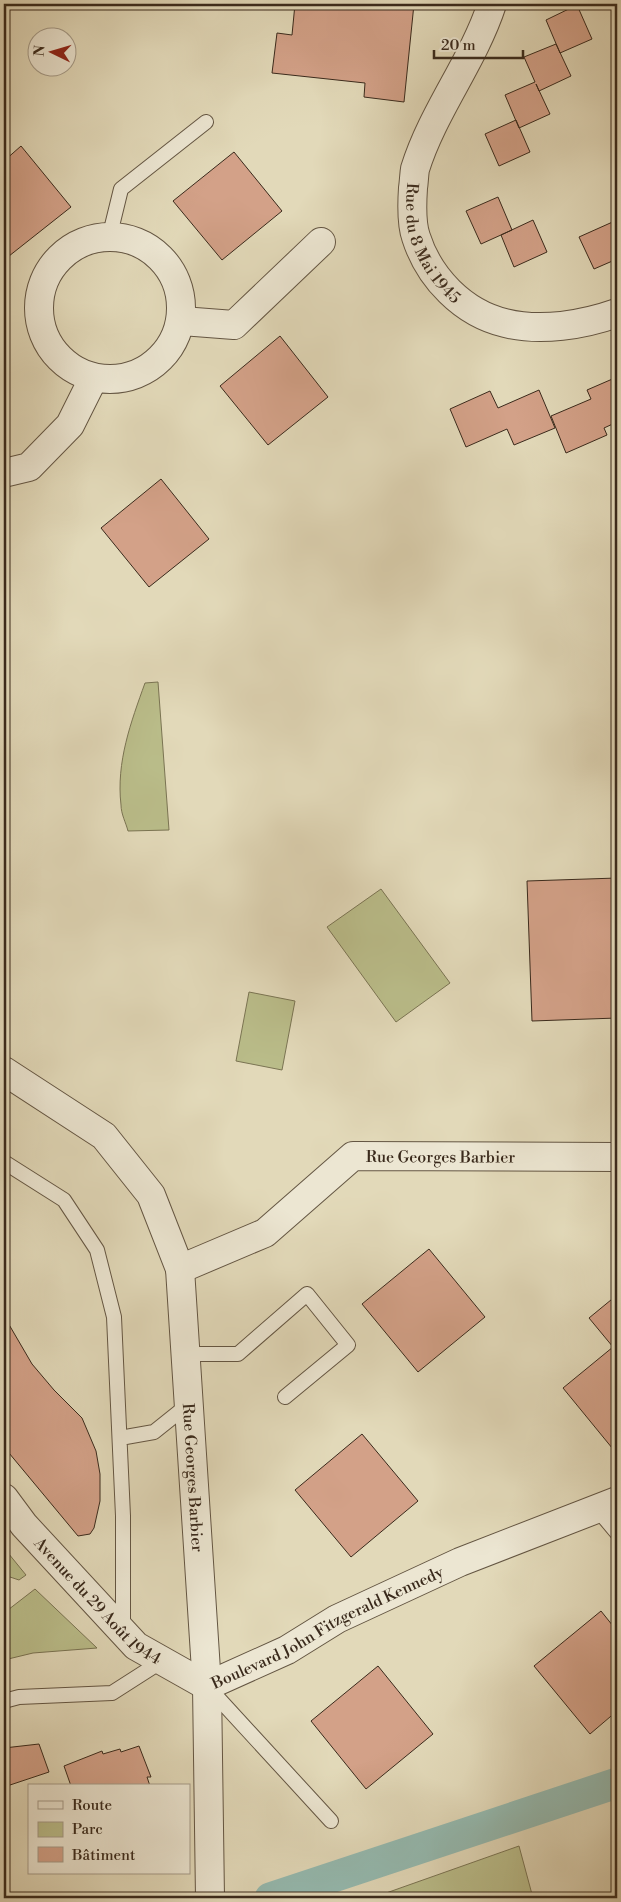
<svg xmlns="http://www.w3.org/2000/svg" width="621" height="1902" font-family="'Libre Bodoni',serif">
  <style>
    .green { fill: #babd8a; stroke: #7a7453 }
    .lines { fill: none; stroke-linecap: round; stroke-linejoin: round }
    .canal { stroke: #95bab0; stroke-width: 31 }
    .building { fill: #d3a188; stroke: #3a2a1c }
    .lane-casing { stroke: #645643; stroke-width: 16 }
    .street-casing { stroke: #645643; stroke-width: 30 }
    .lane { stroke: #ece6d2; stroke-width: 14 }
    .street { stroke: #ece6d2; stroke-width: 28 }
    .labels { text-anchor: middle; stroke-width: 4; stroke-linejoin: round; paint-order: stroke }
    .street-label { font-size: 16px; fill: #3a2a1c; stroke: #ece6d2 }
  </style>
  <rect width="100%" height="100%" fill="#e2d9b9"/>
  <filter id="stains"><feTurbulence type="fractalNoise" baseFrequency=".004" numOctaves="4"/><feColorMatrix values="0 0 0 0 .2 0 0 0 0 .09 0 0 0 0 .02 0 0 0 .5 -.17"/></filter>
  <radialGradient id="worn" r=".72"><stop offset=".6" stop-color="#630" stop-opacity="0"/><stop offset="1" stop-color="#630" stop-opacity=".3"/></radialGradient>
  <path class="green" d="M 158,682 L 169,830 L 128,831 C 126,823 121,814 121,805 C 116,762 131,722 145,683 Z
    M 381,889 L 450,983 L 396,1022 L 327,927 Z
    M 249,992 L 295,1001 L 282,1070 L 236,1061 Z
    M 4,1548 L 26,1575 L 19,1580 L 4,1575 Z
    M 35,1589 L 97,1648 L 33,1653 L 4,1660 L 4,1613 Z
    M 519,1846 L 533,1898 L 372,1898 Z"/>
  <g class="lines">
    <path class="canal" d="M 270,1898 L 617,1783"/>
  </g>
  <path class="building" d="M 295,4 L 414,4 L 404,102 L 364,97 L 365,83 L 272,73 L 277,33 L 292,35 Z
    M 577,5 L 592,39 L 560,53 L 546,20 Z
    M 556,44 L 571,76 L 539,91 L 536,84 L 550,114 L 519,128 L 505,95 L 535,82 L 524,57 Z
    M 516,120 L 530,152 L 499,166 L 485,134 Z
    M 21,146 L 71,207 L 4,260 L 4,161 Z
    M 234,152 L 282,211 L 222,260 L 173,201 Z
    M 498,197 L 512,230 L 481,244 L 466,211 Z
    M 533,220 L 547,252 L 514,267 L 501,235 Z
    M 617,220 L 617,259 L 594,269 L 579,237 Z
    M 280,336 L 328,397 L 268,445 L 220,386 Z
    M 617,377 L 617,422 L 604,428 L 607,435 L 566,453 L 551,416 L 591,399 L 587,390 Z
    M 539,390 L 555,428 L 514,445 L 507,429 L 466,447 L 450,409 L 490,391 L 498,408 Z
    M 161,479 L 209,539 L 149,587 L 101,528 Z
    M 617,878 L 617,1018 L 532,1021 L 527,881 Z
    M 429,1249 L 485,1317 L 418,1372 L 362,1304 Z
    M 617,1295 L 617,1454 L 563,1388 L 613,1347 L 589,1318 Z
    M 4,1316 L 32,1364 L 54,1390 L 82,1418 L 96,1451 L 100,1474 L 100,1501 L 94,1528 L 90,1534 L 78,1536 L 4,1447 Z
    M 362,1434 L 418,1501 L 351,1557 L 295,1490 Z
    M 601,1611 L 617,1631 L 617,1711 L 590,1734 L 534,1666 Z
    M 378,1666 L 433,1734 L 366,1789 L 311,1721 Z
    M 39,1744 L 49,1772 L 4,1787 L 4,1748 Z
    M 139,1746 L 151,1777 L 147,1777 L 150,1786 L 71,1786 L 64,1766 L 102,1751 L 103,1754 L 120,1749 L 121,1752 Z"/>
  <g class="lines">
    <defs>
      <path id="lane" d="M 110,234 L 121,189 L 206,122
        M 4,1162 L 64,1200 L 97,1250 L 114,1317 L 123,1516 L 123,1630
        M 185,1354 L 238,1354 L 307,1294 L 348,1345 L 285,1397
        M 120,1438 L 154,1432 L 189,1404
        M 597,1509 L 617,1533
        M 208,1687 L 331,1821
        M 4,1701 L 19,1697 L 112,1693 L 162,1661"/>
      <g id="street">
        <path id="s1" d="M 492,4 C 473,62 433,111 415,169 C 414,175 414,182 413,188 C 412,203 411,223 416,237 C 429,278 463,313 505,323 C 541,332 583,325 617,313"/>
        <circle cx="110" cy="308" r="71"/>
        <path d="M 182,321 L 234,325 L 321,242"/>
        <path d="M 4,473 L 29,467 L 70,425 L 93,379"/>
        <path id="s2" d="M 4,1071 L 104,1136 L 151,1195 L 180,1269 L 265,1233 L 353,1156 L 617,1157"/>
        <path id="s3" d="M 180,1269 L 207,1686 L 210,1898"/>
        <path id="s4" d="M 4,1498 L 24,1525 L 136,1646 L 207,1686"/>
        <path id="s5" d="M 207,1686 L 287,1650 L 337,1619 L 460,1562 L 617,1501"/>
      </g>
    </defs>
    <use href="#lane" class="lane-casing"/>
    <use href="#street" class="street-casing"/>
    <use href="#lane" class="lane"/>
    <use href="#street" class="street"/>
  </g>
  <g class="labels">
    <g class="street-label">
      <text dy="6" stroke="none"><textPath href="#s1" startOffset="262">Rue du 8 Mai 1945</textPath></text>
      <text dy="6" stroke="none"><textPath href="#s2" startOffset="571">Rue Georges Barbier</textPath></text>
      <text dy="6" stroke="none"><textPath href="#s3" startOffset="209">Rue Georges Barbier</textPath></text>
      <text dy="6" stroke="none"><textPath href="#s4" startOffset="140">Avenue du 29 Août 1944</textPath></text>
      <text dy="6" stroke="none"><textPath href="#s5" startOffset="134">Boulevard John Fitzgerald Kennedy</textPath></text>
    </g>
  </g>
  <rect width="621" height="1902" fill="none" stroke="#e2d9b9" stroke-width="20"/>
  <rect x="5" y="5" width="611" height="1892" fill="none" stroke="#3a2a1c" stroke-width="2.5"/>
  <rect x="10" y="10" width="601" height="1882" fill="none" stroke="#3a2a1c"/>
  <rect x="28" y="1784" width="162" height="90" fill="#ece6d2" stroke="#a59b89"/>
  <rect x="38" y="1801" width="25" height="8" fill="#ece6d2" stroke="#a59b89"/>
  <text x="72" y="1810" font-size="15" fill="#3a2a1c">Route</text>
  <rect x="38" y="1822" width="25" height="15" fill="#babd8a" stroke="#a59b89"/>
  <text x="72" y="1834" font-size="15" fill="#3a2a1c">Parc</text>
  <rect x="38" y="1847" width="25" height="15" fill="#d3a188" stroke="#a59b89"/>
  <text x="72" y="1860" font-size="15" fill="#3a2a1c">Bâtiment</text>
  <g transform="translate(52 52) rotate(275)"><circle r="24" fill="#ece6d2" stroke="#a59b89"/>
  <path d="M0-4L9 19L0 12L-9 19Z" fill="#8f2418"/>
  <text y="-8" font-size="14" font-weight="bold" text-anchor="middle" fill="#3a2a1c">N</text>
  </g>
  <path d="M434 50v8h89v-8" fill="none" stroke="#3a2a1c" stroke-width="2.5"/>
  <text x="441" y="50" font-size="15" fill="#3a2a1c" stroke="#ece6d2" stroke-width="4" paint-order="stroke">20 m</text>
  <rect width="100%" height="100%" filter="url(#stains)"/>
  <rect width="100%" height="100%" fill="url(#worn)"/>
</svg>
